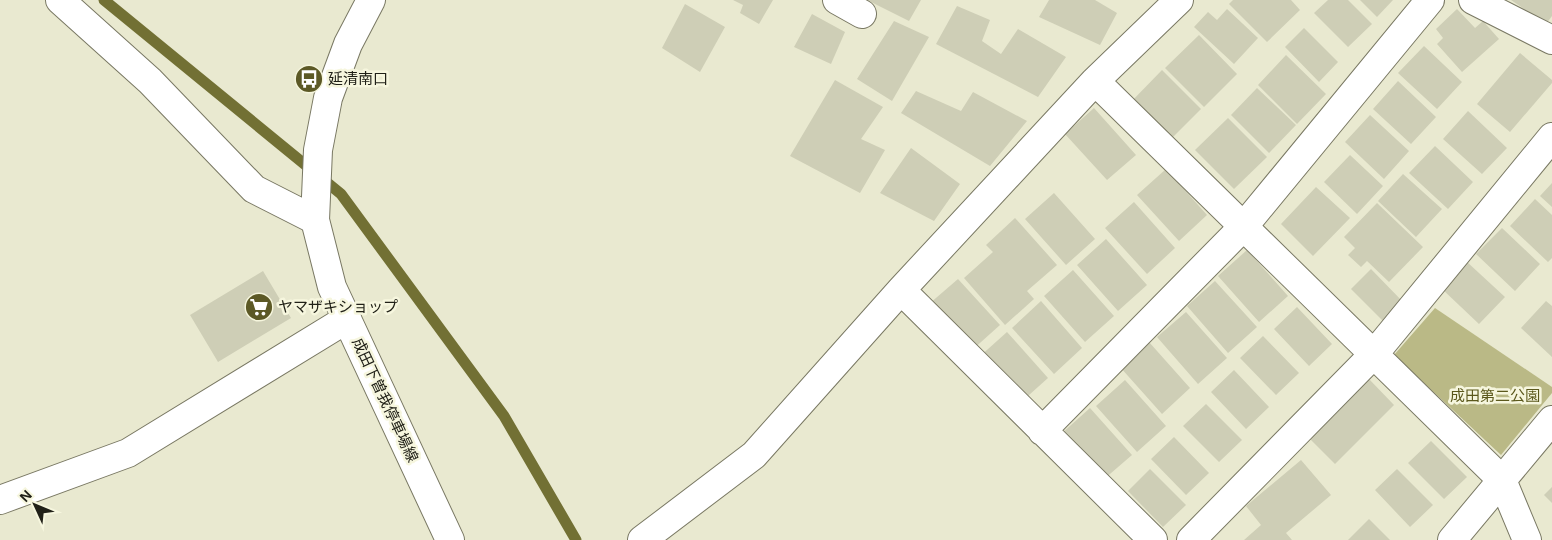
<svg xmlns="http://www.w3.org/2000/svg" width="1552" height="540" font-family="Helvetica,'Noto Sans JP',sans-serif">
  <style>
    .green { fill: #bab986 }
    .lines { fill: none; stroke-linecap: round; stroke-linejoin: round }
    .stream { stroke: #727034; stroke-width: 11 }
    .building { fill: #ceceb6 }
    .minor-casing { stroke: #797863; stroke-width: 30 }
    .major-casing { stroke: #797863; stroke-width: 30 }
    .minor { stroke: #fff; stroke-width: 28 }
    .major { stroke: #fff; stroke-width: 28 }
    .labels { text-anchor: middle; stroke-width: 5; stroke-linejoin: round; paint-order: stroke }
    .poi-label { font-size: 15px; fill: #202017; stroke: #f6f6de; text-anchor: start }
    .park-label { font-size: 15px; fill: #5b581c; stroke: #f6f6de }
    .street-label { font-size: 15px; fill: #202017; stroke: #f6f6de }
  </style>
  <rect width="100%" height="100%" fill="#e9e9d0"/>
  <path class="green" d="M 1435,308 L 1552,387 L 1552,393 L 1501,455 L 1394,355 Z"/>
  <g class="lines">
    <path class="stream" d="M 104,0 L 341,194 L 504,416 L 576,540"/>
  </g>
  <path class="building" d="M 733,0 L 773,0 L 759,24 L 740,13 L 743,5 Z
    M 867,0 L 921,0 L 909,21 Z
    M 1049,0 L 1095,0 L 1117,13 L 1100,45 L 1039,17 Z
    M 1233,0 L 1291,0 L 1300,10 L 1267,42 L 1229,4 Z
    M 1328,0 L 1348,0 L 1372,24 L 1348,47 L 1314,13 Z
    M 1360,0 L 1393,0 L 1377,17 Z
    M 1511,0 L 1552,0 L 1552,16 L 1546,24 Z
    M 685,4 L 725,27 L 700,72 L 662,48 Z
    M 957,6 L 990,20 L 982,41 L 1001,54 L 1018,29 L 1066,57 L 1038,97 L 936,44 Z
    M 1227,9 L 1258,38 L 1234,64 L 1194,27 L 1208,12 L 1217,20 Z
    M 1457,9 L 1475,28 L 1483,21 L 1499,39 L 1462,72 L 1437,44 L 1443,38 L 1436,29 Z
    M 812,14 L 845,32 L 831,64 L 794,47 Z
    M 894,21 L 929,37 L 892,101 L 857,79 Z
    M 1304,28 L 1338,62 L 1319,82 L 1285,47 Z
    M 1199,35 L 1237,74 L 1204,107 L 1165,68 Z
    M 1424,46 L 1462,82 L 1437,109 L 1398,73 Z
    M 1520,53 L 1552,80 L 1552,83 L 1510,132 L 1477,104 Z
    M 1286,55 L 1326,94 L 1297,124 L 1258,85 Z
    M 1162,70 L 1201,109 L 1168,142 L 1129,104 Z
    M 835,80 L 883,107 L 861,139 L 885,150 L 860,193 L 790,156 Z
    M 1398,81 L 1436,117 L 1411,144 L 1373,109 Z
    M 1257,88 L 1296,125 L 1269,153 L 1231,115 Z
    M 916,91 L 961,111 L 973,92 L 1027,121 L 990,166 L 901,113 Z
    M 1094,108 L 1136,155 L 1107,180 L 1065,134 Z
    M 1468,111 L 1507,148 L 1482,174 L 1443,139 Z
    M 1370,115 L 1409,151 L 1384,179 L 1345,142 Z
    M 1228,118 L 1267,157 L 1234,189 L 1195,150 Z
    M 1435,146 L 1473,182 L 1448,209 L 1409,173 Z
    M 911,148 L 960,184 L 934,221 L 880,193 Z
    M 1350,155 L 1383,186 L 1357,214 L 1324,182 Z
    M 1166,169 L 1207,215 L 1179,241 L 1137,195 Z
    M 1403,174 L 1442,209 L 1416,237 L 1378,201 Z
    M 1552,183 L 1552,207 L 1540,196 Z
    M 1316,187 L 1350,218 L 1313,256 L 1281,224 Z
    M 1054,193 L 1095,239 L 1066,265 L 1025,219 Z
    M 1535,199 L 1552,215 L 1552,258 L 1548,262 L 1510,226 Z
    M 1134,202 L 1175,248 L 1147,274 L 1105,228 Z
    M 1377,203 L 1423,247 L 1389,282 L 1367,261 L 1361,267 L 1348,255 L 1355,248 L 1344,237 Z
    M 1015,218 L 1057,265 L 1027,291 L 1034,299 L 1005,325 L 964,278 L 993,252 L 986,245 Z
    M 1502,228 L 1540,264 L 1515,291 L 1476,254 Z
    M 1106,239 L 1147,285 L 1118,311 L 1077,265 Z
    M 1247,250 L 1288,296 L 1259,322 L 1218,276 Z
    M 1466,261 L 1505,297 L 1479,324 L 1441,288 Z
    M 1371,269 L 1405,304 L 1385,323 L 1351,289 Z
    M 1073,270 L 1114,316 L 1085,342 L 1044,296 Z
    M 263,271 L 291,318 L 218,362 L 190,315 Z
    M 958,279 L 1000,325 L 971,351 L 929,304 Z
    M 1215,281 L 1257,327 L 1228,353 L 1187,306 Z
    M 1041,301 L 1082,348 L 1054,374 L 1012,328 Z
    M 1546,301 L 1552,306 L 1552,357 L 1521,328 Z
    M 1297,307 L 1332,344 L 1309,366 L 1274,329 Z
    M 1186,312 L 1227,358 L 1198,384 L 1157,337 Z
    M 1007,332 L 1048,378 L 1019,404 L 978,358 Z
    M 1263,336 L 1299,373 L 1276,395 L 1240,358 Z
    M 1149,342 L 1190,388 L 1162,414 L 1120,367 Z
    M 1234,370 L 1269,407 L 1246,429 L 1211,392 Z
    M 1369,379 L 1394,405 L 1335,464 L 1310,439 Z
    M 1125,380 L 1166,426 L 1137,452 L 1096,406 Z
    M 1206,404 L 1242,440 L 1219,462 L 1183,426 Z
    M 1090,408 L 1132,455 L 1103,480 L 1061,434 Z
    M 1174,437 L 1209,473 L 1186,495 L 1151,459 Z
    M 1431,441 L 1467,477 L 1444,499 L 1408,463 Z
    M 1301,460 L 1331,495 L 1286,533 L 1292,540 L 1244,540 L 1261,525 L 1246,506 Z
    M 1150,469 L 1186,505 L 1163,527 L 1128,491 Z
    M 1397,469 L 1433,505 L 1410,527 L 1375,490 Z
    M 1552,487 L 1552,503 L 1544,495 Z
    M 1369,519 L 1390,540 L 1348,540 Z"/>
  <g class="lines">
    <defs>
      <path id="minor" d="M 60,0 L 150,81 L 254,189 L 315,220
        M 837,0 L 862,14
        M 1473,0 L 1552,40
        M 1095,81 L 1502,480 L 1527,540
        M 901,290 L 1153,540
        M 1042,431 L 1244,226 L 1430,0
        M 0,500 L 128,453 L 347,319
        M 642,540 L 754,455 L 901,290 L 1095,81 L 1179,0
        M 1191,540 L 1374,354 L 1552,137
        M 1452,540 L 1552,420"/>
      <path id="major" d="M 371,0 L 348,44 L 328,98 L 318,150 L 315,220 L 332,287 L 450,540"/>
    </defs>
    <use href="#minor" class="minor-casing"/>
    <use href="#major" class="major-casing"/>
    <use href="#minor" class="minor"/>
    <use href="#major" class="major"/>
  </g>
  <defs>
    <symbol id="bus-disc" viewBox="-11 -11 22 22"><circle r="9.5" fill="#5c5926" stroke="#f6f6de"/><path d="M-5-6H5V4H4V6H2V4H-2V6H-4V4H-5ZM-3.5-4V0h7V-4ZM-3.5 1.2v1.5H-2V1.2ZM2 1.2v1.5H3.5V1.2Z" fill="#fff"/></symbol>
    <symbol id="supermarket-disc" viewBox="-11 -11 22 22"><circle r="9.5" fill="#5c5926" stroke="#f6f6de"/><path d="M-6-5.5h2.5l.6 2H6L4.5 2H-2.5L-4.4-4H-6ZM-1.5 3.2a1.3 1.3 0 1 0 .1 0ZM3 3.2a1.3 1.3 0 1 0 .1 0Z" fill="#fff"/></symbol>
  </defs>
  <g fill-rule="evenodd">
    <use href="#bus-disc" x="293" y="63" width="32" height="32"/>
    <use href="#supermarket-disc" x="243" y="291" width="32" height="32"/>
  </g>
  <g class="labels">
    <g class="poi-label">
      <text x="328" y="84">延清南口</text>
      <text x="278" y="312">ヤマザキショップ</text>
    </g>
    <g class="park-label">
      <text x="1495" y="401">成田第二公園</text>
    </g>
    <g class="street-label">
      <text transform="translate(385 400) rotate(65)" y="5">成田下曽我停車場線</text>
    </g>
  </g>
  <g transform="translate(35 505) rotate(314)" stroke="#f6f6de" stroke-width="4" paint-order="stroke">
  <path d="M0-4L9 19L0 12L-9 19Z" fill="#202017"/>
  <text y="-8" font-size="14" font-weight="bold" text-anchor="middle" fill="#202017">N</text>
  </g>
</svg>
